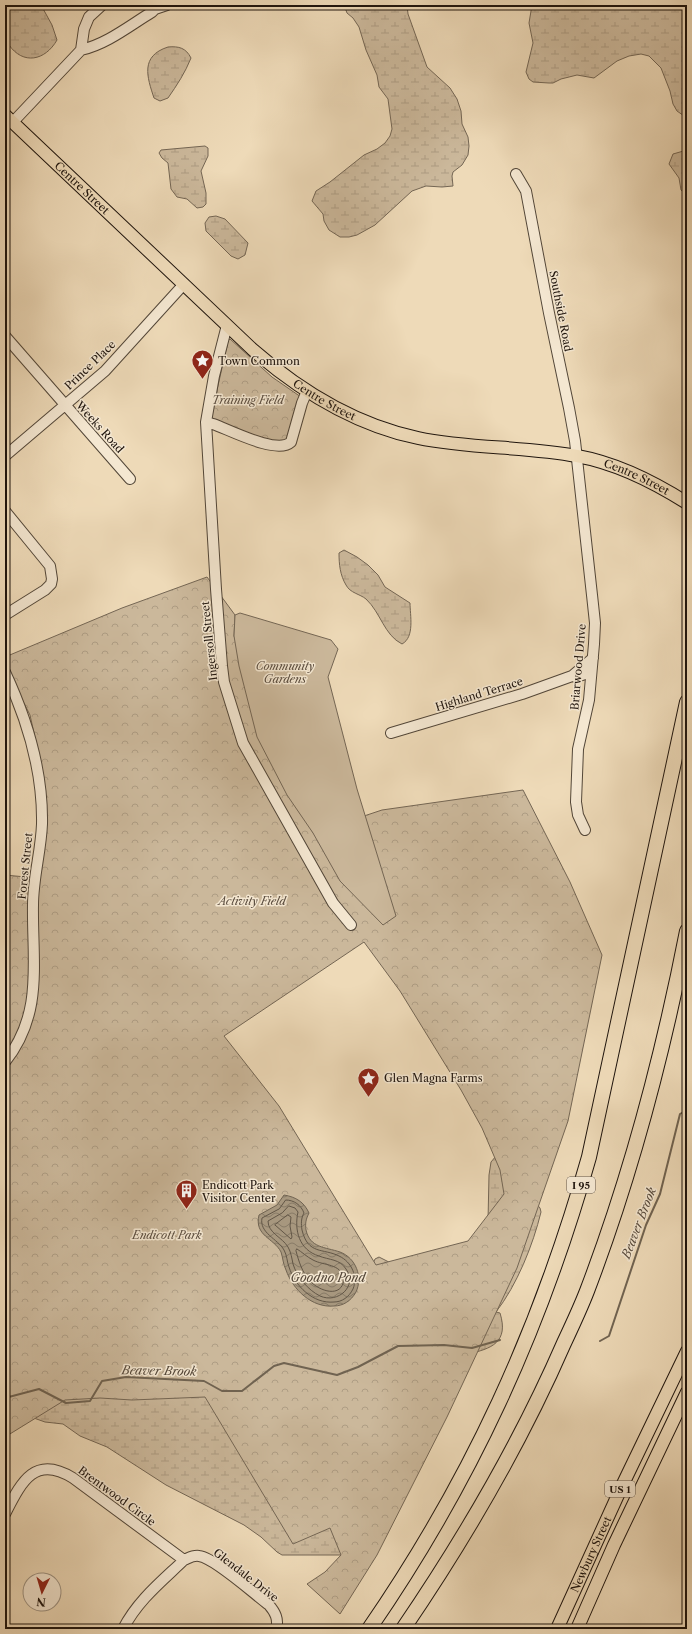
<svg xmlns="http://www.w3.org/2000/svg" width="692" height="1634" font-family="'Libre Caslon Text',serif">
  <style>
    .wetland { fill: url(#wetland-marsh); stroke: #746654 }
    .park { fill: url(#park-crowns); stroke: #746654; fill-rule: evenodd }
    .garden { fill: #cbb89b; stroke: #746654 }
    .water { fill: url(#water-waves); stroke: #706351 }
    .lines { fill: none; stroke-linecap: round; stroke-linejoin: round }
    .shore { stroke: #625646; stroke-width: 1 }
    .stream { stroke: #706351; stroke-width: 2 }
    .minor-casing { stroke: #524638; stroke-width: 12 }
    .major-casing { stroke: #1e140d; stroke-width: 14 }
    .highway-casing { stroke: #1e140d; stroke-width: 16 }
    .minor { stroke: #f4e7d1; stroke-width: 10 }
    .major { stroke: #eedab8; stroke-width: 12 }
    .highway { stroke: #eedab8; stroke-width: 14 }
    .labels { text-anchor: middle; stroke-width: 3; stroke-linejoin: round; paint-order: stroke }
    .shield { fill: #f4e7d1; stroke: #5e5348; stroke-width: 1 }
    .shield-label { font-size: 10px; font-weight: bold; fill: #1e140d }
    .street-label { font-size: 11px; fill: #1e140d; stroke: #f4e7d1 }
    .poi-label { font-size: 11px; fill: #1e140d; stroke: #f4e7d1; text-anchor: start }
    .park-label { font-size: 11px; font-style: italic; fill: #5b4d3f; stroke: #f4e7d1 }
    .water-label { font-size: 12px; font-style: italic; fill: #55483a; stroke: #f4e7d1 }
  </style>
  <defs>
    <pattern id="wetland-marsh" width="20" height="14" patternUnits="userSpaceOnUse"><rect width="20" height="14" fill="#cbb89b"/><path d="M1 5h8M5 5V1M11 12h8M15 12V8" fill="none" stroke="#ae9d84"/></pattern>
    <pattern id="park-crowns" width="20" height="18" patternUnits="userSpaceOnUse"><rect width="20" height="18" fill="#cbb89b"/><path d="M2 6a3 3 0 1 1 6 0M12 15a3 3 0 1 1 6 0" fill="none" stroke="#ae9d84"/></pattern>
    <pattern id="water-waves" width="16" height="10" patternUnits="userSpaceOnUse"><rect width="16" height="10" fill="#a7977e"/><path d="M0 5q4-4 8 0t8 0" fill="none" stroke="#877a66"/></pattern>
  </defs>
  <rect width="100%" height="100%" fill="#eedab8"/>
  <filter id="stains"><feTurbulence type="fractalNoise" baseFrequency=".005" numOctaves="4"/><feColorMatrix values="0 0 0 0 .2 0 0 0 0 .09 0 0 0 0 .02 0 0 0 .5 -.17"/></filter>
  <radialGradient id="worn" r=".72"><stop offset=".6" stop-color="#630" stop-opacity="0"/><stop offset="1" stop-color="#630" stop-opacity=".3"/></radialGradient>
  <path class="wetland" d="M 5,5 L 41,5 L 52,25 L 57,40 C 45,61 23,65 9,45 C 8,44 5,41 5,40 C 3,33 5,13 5,5 Z
    M 344,5 L 407,5 L 408,14 L 427,67 L 450,88 L 457,99 L 461,111 L 462,124 L 468,137 L 469,146 L 468,155 L 462,165 L 453,172 L 452,176 L 453,186 L 442,187 L 426,186 L 412,191 L 375,225 L 357,235 L 349,237 L 340,237 L 329,230 L 324,221 L 323,214 L 312,201 L 316,191 L 330,182 L 364,155 L 377,149 L 385,143 L 390,136 L 392,129 L 388,99 L 379,87 L 377,75 L 366,50 L 359,27 L 353,18 L 347,13 Z
    M 532,5 L 687,5 L 687,118 L 677,111 L 673,104 L 670,91 L 661,68 L 649,56 L 641,54 L 629,56 L 617,61 L 594,78 L 577,75 L 561,79 L 553,83 L 549,83 L 533,82 L 529,79 L 526,72 L 533,43 L 529,23 Z
    M 168,47 C 179,46 186,48 191,58 C 185,73 177,85 168,98 L 160,101 L 154,98 C 147,77 140,56 168,47 Z
    M 205,146 L 208,148 L 208,156 L 201,171 L 206,193 L 206,204 L 203,207 L 197,208 L 187,199 L 177,197 L 171,189 L 168,163 L 162,158 L 159,153 L 161,150 Z
    M 687,150 L 687,196 L 681,190 L 679,178 L 669,164 L 673,154 Z
    M 216,216 L 225,219 L 248,243 L 245,255 L 238,259 L 231,256 L 206,231 L 205,223 L 209,217 Z
    M 344,550 L 357,557 L 368,565 L 378,575 L 385,587 L 410,603 C 410,615 415,637 402,644 C 384,635 381,613 366,599 C 360,594 350,593 346,585 C 340,575 339,564 339,553 Z
    M 496,1156 L 540,1208 L 541,1212 C 533,1245 517,1285 496,1312 L 500,1313 C 509,1342 492,1349 467,1354 L 341,1555 L 282,1555 L 277,1552 L 261,1537 L 244,1525 L 166,1485 L 107,1447 L 80,1436 L 63,1424 L 45,1422 L 31,1417 L 5,1168 L 372,1266 L 375,1259 L 379,1257 L 436,1286 L 488,1221 L 489,1175 L 491,1162 Z"/>
  <path class="park" d="M 230,339 L 272,377 L 301,397 L 288,441 L 279,444 L 217,422 L 211,417 L 228,341 Z
    M 207,577 L 235,615 L 234,636 L 313,833 L 382,810 L 523,790 L 570,882 L 602,955 L 568,1121 L 517,1268 L 447,1417 L 377,1555 L 340,1614 L 307,1584 L 325,1572 L 341,1555 L 330,1528 L 293,1544 L 205,1397 L 132,1400 L 100,1398 L 65,1400 L 5,1437 L 5,875 L 36,878 L 47,824 L 45,793 L 38,751 L 30,715 L 7,670 L 5,657 L 122,608 ZM 364,942 L 400,991 L 461,1090 L 482,1128 L 500,1170 L 504,1194 L 468,1241 L 376,1265 L 279,1106 L 224,1036 Z"/>
  <path class="garden" d="M 240,613 L 331,640 L 338,649 L 328,677 L 357,789 L 396,916 L 383,925 L 340,881 L 313,833 L 287,795 L 257,737 L 239,666 L 234,636 L 235,615 Z"/>
  <path class="water" d="M 284,1195 C 296,1197 304,1202 309,1213 C 306,1219 305,1223 306,1230 C 310,1248 325,1247 340,1252 C 356,1258 363,1277 356,1292 C 351,1301 343,1306 334,1306 C 312,1308 293,1290 286,1270 C 283,1264 283,1258 281,1252 C 274,1238 254,1236 259,1215 L 277,1205 Z"/>
  <g class="lines">
    <path class="shore" d="M 286,1200 C 294,1200 301,1205 304,1213 C 301,1218 301,1224 302,1230 C 308,1255 323,1248 339,1256 C 352,1262 358,1277 353,1289 C 349,1297 342,1302 334,1302 C 313,1304 295,1286 289,1267 C 287,1262 287,1255 284,1250 C 278,1239 259,1233 262,1218 L 279,1209 Z
      M 289,1206 L 295,1208 L 298,1212 C 294,1230 299,1250 319,1256 C 329,1260 340,1259 346,1269 C 358,1286 338,1304 320,1296 C 308,1290 297,1277 293,1264 C 292,1259 291,1252 288,1247 C 282,1237 268,1233 268,1221 L 282,1213 Z
      M 288,1215 L 291,1217 L 290,1226 L 292,1237 L 291,1239 L 275,1225 Z
      M 297,1249 C 302,1252 307,1257 313,1260 C 324,1266 341,1263 344,1279 C 342,1299 319,1291 310,1281 C 302,1272 299,1262 296,1251 Z"/>
    <path class="stream" d="M 600,1341 L 609,1336 L 646,1225 L 660,1194 L 680,1114 L 687,1110
      M 5,1398 L 39,1389 L 66,1403 L 90,1401 L 102,1381 L 126,1377 L 204,1381 L 222,1391 L 242,1391 L 274,1366 L 284,1363 L 337,1375 L 358,1367 L 398,1346 L 444,1345 L 472,1348 L 500,1340"/>
    <defs>
      <path id="minor" d="M 155,9 L 167,5
        M 81,50 C 107,44 129,26 152,12 L 155,9 L 154,5
        M 13,122 L 81,50 L 84,29 L 89,17 L 102,5
        M 516,174 L 526,191 L 549,313 L 569,408 L 575,441 L 592,595 L 595,623 L 594,644 L 589,700 L 578,749 L 576,802 L 578,815 L 585,830
        M 227,325 L 214,376 L 206,422 L 216,589 L 222,666 L 224,682 L 243,743 L 333,903 L 351,925
        M 5,336 L 130,479
        M 206,422 L 213,424 C 230,430 277,455 291,442 L 302,403 L 307,391
        M 5,456 L 105,371 L 184,284
        M 5,511 L 50,566 L 52,579 L 51,584 L 45,590 L 5,615
        M 5,672 C 27,719 43,771 42,824 C 41,851 33,878 33,905 C 32,962 44,1013 5,1062
        M 572,676 L 593,658
        M 391,733 L 522,694 L 572,676 L 576,677 L 591,672
        M 5,1514 C 21,1483 34,1454 73,1478 L 184,1560
        M 123,1629 C 138,1600 161,1582 184,1560 C 189,1558 193,1555 199,1556 C 215,1558 254,1594 269,1605 C 275,1612 279,1619 276,1629"/>
      <g id="major">
        <path id="s1" d="M 5,115 L 252,349 C 299,390 356,425 418,438 C 470,449 524,446 577,456 C 616,463 654,482 687,503"/>
        <path id="s2" d="M 557,1629 L 622,1486 L 687,1351"/>
        <path d="M 577,1629 L 614,1545 L 687,1392"/>
      </g>
      <path id="highway" d="M 369,1629 C 471,1481 540,1330 589,1157 L 687,702
        M 403,1629 C 465,1538 520,1444 564,1343 C 572,1326 580,1309 587,1291 C 632,1173 663,1054 687,931"/>
    </defs>
    <use href="#minor" class="minor-casing"/>
    <use href="#major" class="major-casing"/>
    <use href="#highway" class="highway-casing"/>
    <use href="#minor" class="minor"/>
    <use href="#major" class="major"/>
    <use href="#highway" class="highway"/>
  </g>
  <defs>
    <symbol id="sight-pin" viewBox="-11 -11 22 30"><path d="M0 17L-7.5 6A9.5 9.5 0 1 1 7.5 6Z" fill="#8f2418" stroke="#f4e7d1"/><path d="M0-6L1.8-2.2L6-1.7L2.9 1.2L3.7 5.4L0 3.3L-3.7 5.4L-2.9 1.2L-6-1.7L-1.8-2.2Z" fill="#fff"/></symbol>
    <symbol id="building-pin" viewBox="-11 -11 22 30"><path d="M0 17L-7.5 6A9.5 9.5 0 1 1 7.5 6Z" fill="#8f2418" stroke="#f4e7d1"/><path d="M-4-6H4V6H1V3H-1V6H-4ZM-2.5-4.3h1.7v1.8h-1.7ZM.8-4.3h1.7v1.8H.8ZM-2.5-1h1.7V.8h-1.7ZM.8-1h1.7V.8H.8Z" fill="#fff"/></symbol>
  </defs>
  <g fill-rule="evenodd">
    <use href="#sight-pin" x="190" y="348" width="25" height="34"/>
    <use href="#sight-pin" x="356" y="1066" width="25" height="34"/>
    <use href="#building-pin" x="174" y="1178" width="25" height="34"/>
  </g>
  <g class="labels">
    <g class="shield">
      <rect x="567" y="1177" width="28" height="16" rx="3"/>
      <rect x="605" y="1481" width="30" height="16" rx="3"/>
    </g>
    <g class="shield-label">
      <text x="581" y="1189">I 95</text>
      <text x="620" y="1493">US 1</text>
    </g>
    <g class="street-label">
      <text dy="4" stroke="none"><textPath href="#s1" startOffset="106">Centre Street</textPath></text>
      <text transform="translate(561 311) rotate(79)" y="4">Southside Road</text>
      <text transform="translate(90 365) rotate(-44)" y="4">Prince Place</text>
      <text dy="4" stroke="none"><textPath href="#s1" startOffset="429">Centre Street</textPath></text>
      <text transform="translate(100 427) rotate(48)" y="4">Weeks Road</text>
      <text dy="4" stroke="none"><textPath href="#s1" startOffset="754">Centre Street</textPath></text>
      <text transform="translate(209 641) rotate(-96)" y="4">Ingersoll Street</text>
      <text transform="translate(578 667) rotate(-85)" y="4">Briarwood Drive</text>
      <text transform="translate(479 694) rotate(-17)" y="4">Highland Terrace</text>
      <text transform="translate(25 866) rotate(-84)" y="4">Forest Street</text>
      <text transform="translate(117 1496) rotate(36)" y="4">Brentwood Circle</text>
      <text dy="4" stroke="none"><textPath href="#s2" startOffset="82">Newbury Street</textPath></text>
      <text transform="translate(246 1575) rotate(38)" y="4">Glendale Drive</text>
    </g>
    <g class="poi-label">
      <text x="218" y="365">Town Common</text>
      <text x="384" y="1082">Glen Magna Farms</text>
      <text x="202" y="1189">Endicott Park<tspan x="202" dy="13">Visitor Center</tspan></text>
    </g>
    <g class="park-label">
      <text x="248" y="404">Training Field</text>
      <text x="285" y="670">Community<tspan x="285" dy="13">Gardens</tspan></text>
      <text x="252" y="905">Activity Field</text>
      <text x="167" y="1239">Endicott Park</text>
    </g>
    <g class="water-label">
      <text transform="translate(639 1223) rotate(-69)" y="4">Beaver Brook</text>
      <text x="328" y="1282">Goodno Pond</text>
      <text transform="translate(159 1371) rotate(1)" y="4">Beaver Brook</text>
    </g>
  </g>
  <rect width="692" height="1634" fill="none" stroke="#eedab8" stroke-width="20"/>
  <rect x="6" y="6" width="680" height="1622" fill="none" stroke="#1e140d" stroke-width="2"/>
  <rect x="10" y="10" width="672" height="1614" fill="none" stroke="#1e140d"/>
  <g transform="translate(42 1592) rotate(185)"><circle r="19" fill="#f4e7d1" stroke="#9e9383"/>
  <path d="M0-3L7 15L0 10L-7 15Z" fill="#8f2418"/>
  <text y="-6" font-size="11" font-weight="bold" text-anchor="middle" fill="#1e140d">N</text>
  </g>
  <rect width="100%" height="100%" filter="url(#stains)"/>
  <rect width="100%" height="100%" fill="url(#worn)"/>
</svg>
